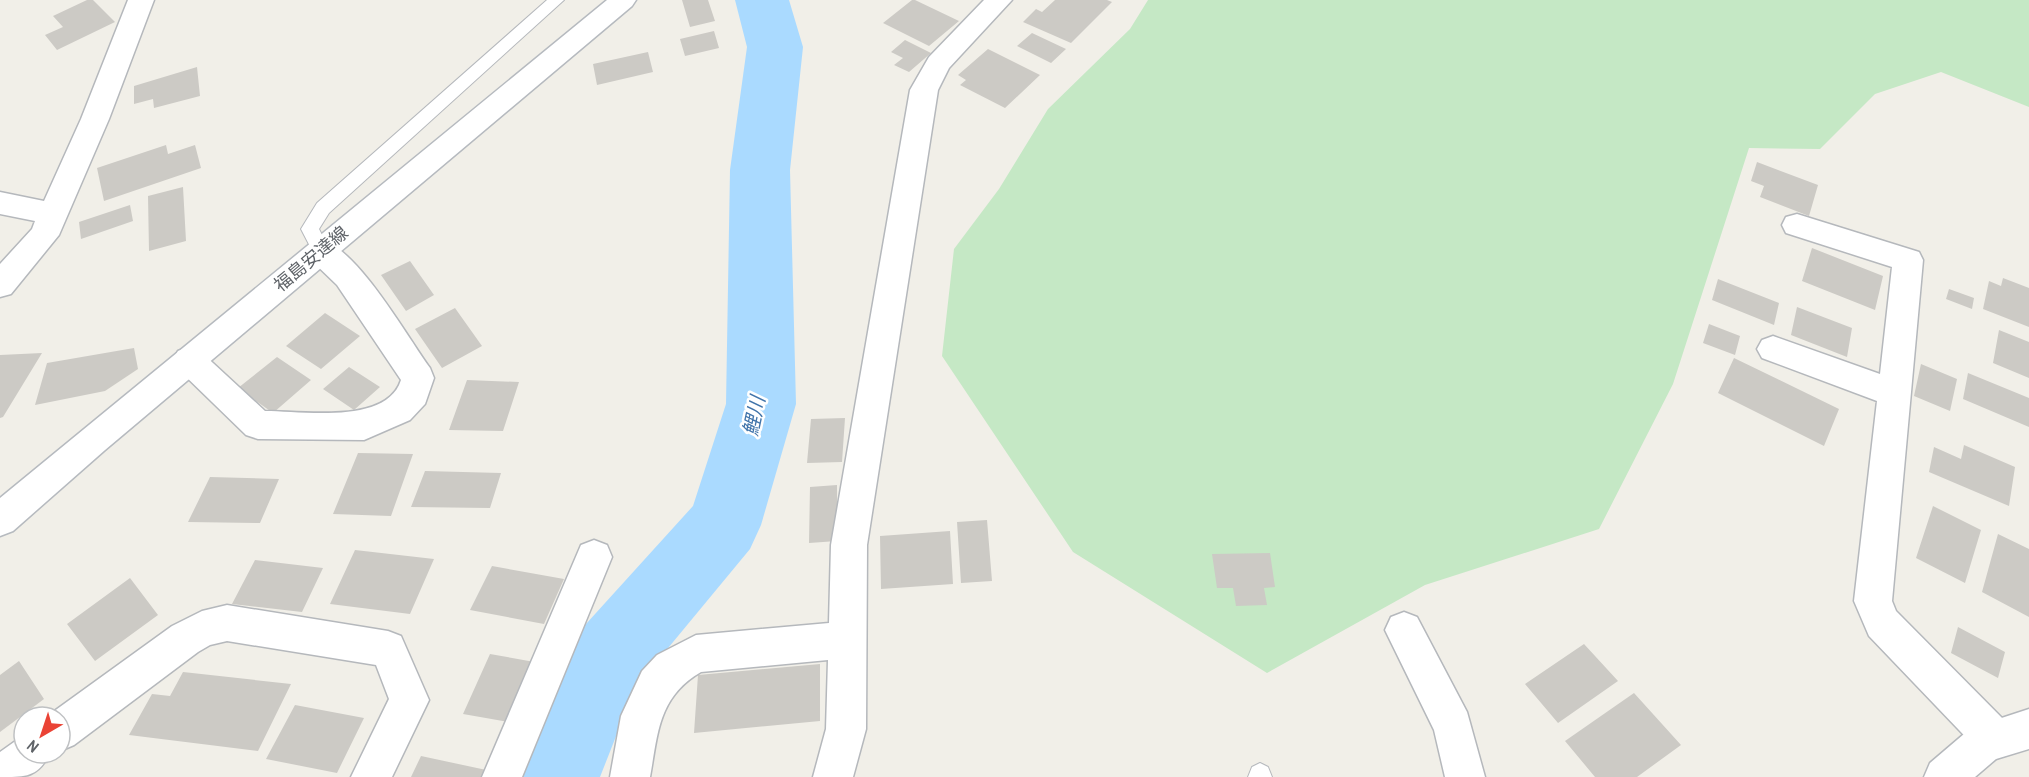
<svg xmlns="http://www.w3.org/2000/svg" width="2029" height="777" font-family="'Archivo Narrow','Noto Sans JP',sans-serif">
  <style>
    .green { fill: #c5e8c5 }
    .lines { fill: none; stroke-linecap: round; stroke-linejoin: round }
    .river { fill: #aadaff; fill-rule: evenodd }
    .building { fill: #cccac5 }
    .service-casing { stroke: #b5b8bc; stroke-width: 2 }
    .minor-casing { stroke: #b5b8bc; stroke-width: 3 }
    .tertiary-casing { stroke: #b5b8bc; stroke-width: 3 }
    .secondary-casing { stroke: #b6babf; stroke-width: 3 }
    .service { fill: #fff; fill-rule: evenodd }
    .minor { fill: #fff; fill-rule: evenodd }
    .tertiary { fill: #fff; fill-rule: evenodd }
    .secondary { fill: #fff; fill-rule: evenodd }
    .labels { text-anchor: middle; stroke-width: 5; stroke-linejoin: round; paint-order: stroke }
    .street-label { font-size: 18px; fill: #5f6368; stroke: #fff }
    .water-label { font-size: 20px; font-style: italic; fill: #4174aa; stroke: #fff }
  </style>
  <rect width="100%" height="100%" fill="#f1efe8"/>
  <path class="green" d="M 1148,0 L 2029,0 L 2029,107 L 1941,72 L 1875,94 L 1820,149 L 1749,148 L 1673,384 L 1599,529 L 1425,585 L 1267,673 L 1073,552 L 942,356 L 954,249 L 999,189 L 1048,109 L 1130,29 Z"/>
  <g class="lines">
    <path class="river" d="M 735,0 L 789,0 L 803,47 L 790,170 L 796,404 L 761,525 L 750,549 L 635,688 L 600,777 L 516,777 L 576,635 L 693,506 L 726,404 L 730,170 L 747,47 Z"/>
  </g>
  <path class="building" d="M 87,0 L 93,0 L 115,22 L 57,50 L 45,35 L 63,27 L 53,16 Z
    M 682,0 L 708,0 L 715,21 L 690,27 Z
    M 912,0 L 915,0 L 959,21 L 929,46 L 883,23 Z
    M 1055,0 L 1107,0 L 1112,2 L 1071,43 L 1023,22 L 1036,9 L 1042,12 Z
    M 714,31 L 719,48 L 685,56 L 680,39 Z
    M 1032,33 L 1066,49 L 1051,63 L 1017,46 Z
    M 905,40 L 931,53 L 909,72 L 894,65 L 903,58 L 891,52 Z
    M 988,49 L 1040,75 L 1005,108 L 960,85 L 966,80 L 958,75 Z
    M 648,52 L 653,72 L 597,85 L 593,64 Z
    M 197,67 L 200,96 L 154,108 L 153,99 L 134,104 L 134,86 Z
    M 166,145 L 168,154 L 195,145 L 201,168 L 104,201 L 97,168 Z
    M 1757,162 L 1818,185 L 1809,216 L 1760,197 L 1764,186 L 1751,181 Z
    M 183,187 L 186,241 L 149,251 L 148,196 Z
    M 130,205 L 133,221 L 81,239 L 79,222 Z
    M 1812,248 L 1883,276 L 1875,310 L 1802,281 Z
    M 410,261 L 434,295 L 406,311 L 381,275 Z
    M 2003,278 L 2029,288 L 2029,327 L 1983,309 L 1989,281 L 2001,286 Z
    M 1718,279 L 1779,303 L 1774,325 L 1712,300 Z
    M 1949,289 L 1974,298 L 1972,309 L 1946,299 Z
    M 1797,307 L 1852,328 L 1847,357 L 1791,335 Z
    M 455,308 L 482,346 L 442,368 L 415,329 Z
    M 325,313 L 360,336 L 321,369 L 286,346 Z
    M 1709,324 L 1740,336 L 1735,355 L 1703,343 Z
    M 1999,330 L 2029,342 L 2029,378 L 1993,363 Z
    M 134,348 L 138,369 L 105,391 L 35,405 L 47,363 Z
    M 42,353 L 3,417 L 0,418 L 0,355 Z
    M 277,357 L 311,380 L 273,413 L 238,388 Z
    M 1734,358 L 1839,409 L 1824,446 L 1718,393 Z
    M 1921,364 L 1957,379 L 1950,411 L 1914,396 Z
    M 349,367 L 380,387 L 354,410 L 323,389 Z
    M 1968,373 L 2029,398 L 2029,427 L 1963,399 Z
    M 467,380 L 519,382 L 503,431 L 449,430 Z
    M 845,418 L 842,462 L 807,463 L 811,419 Z
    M 1964,445 L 2015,467 L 2009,506 L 1929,472 L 1934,447 L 1961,459 Z
    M 358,453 L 413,454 L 391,516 L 333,514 Z
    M 425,471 L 501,473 L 490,508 L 411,507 Z
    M 210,477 L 279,479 L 260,523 L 188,522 Z
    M 837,485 L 837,541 L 809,543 L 810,487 Z
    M 1933,506 L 1981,530 L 1965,583 L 1916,558 Z
    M 987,520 L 992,581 L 961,583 L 957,522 Z
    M 950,531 L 953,584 L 881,589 L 880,536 Z
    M 1998,534 L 2029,549 L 2029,617 L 1982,592 Z
    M 355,550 L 434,559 L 410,614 L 330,604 Z
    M 1270,553 L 1275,587 L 1264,588 L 1267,605 L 1236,606 L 1233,588 L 1217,588 L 1212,554 Z
    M 255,560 L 323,568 L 302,612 L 232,604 Z
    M 492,566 L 564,579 L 544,624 L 470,610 Z
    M 130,578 L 158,615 L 95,661 L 67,624 Z
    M 1958,627 L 2005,652 L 1998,678 L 1951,653 Z
    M 1584,644 L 1618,681 L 1558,723 L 1525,684 Z
    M 490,654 L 540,663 L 514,723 L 463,714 Z
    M 19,661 L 44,699 L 0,732 L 0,675 Z
    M 820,664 L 820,721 L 694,733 L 698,675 Z
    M 183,672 L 291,684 L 258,751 L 129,735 L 152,694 L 170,696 Z
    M 1634,693 L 1681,745 L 1637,777 L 1595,777 L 1565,741 Z
    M 295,705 L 364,718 L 337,773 L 266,759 Z
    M 421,756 L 491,771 L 488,777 L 411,777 Z"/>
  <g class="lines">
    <defs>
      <path id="service" d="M 547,0 L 564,0 L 329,213 L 319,229 L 330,251 L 327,256 L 321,258 L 315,256 L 301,229 L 317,203 Z
        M 1260,763 L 1268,767 L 1272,777 L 1248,777 L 1252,767 Z"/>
      <path id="minor" d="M 128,0 L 154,0 L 109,119 L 59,235 L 11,294 L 0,297 L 0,264 L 32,229 L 35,221 L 0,214 L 0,192 L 44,201 L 81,119 Z
        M 984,0 L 1012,0 L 949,68 L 938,90 L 867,545 L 866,729 L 853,777 L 813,777 L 826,729 L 828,660 L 701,672 C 658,697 658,733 650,777 L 610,777 L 621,716 L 642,671 L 657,655 L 696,635 L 829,623 L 831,545 L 910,90 L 929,57 Z
        M 1797,214 L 1919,252 L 1923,260 L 1892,601 L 1896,611 L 2009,725 L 2015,739 L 2009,753 L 1995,759 L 1981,753 L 1869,636 L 1854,601 L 1877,401 L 1762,358 L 1757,349 L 1762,340 L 1773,336 L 1880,374 L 1892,267 L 1786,233 L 1782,225 L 1786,217 Z
        M 321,239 C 359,251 406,335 430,368 L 434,378 L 425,404 L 410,420 L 364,440 L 258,439 L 246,435 L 178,369 L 173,360 L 178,351 L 189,347 L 200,351 L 265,411 C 302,411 387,425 401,380 L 337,285 L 310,259 L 306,251 L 310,243 Z
        M 594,540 L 607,545 L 612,557 L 522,777 L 482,777 L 581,545 Z
        M 227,605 L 388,631 L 401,636 L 429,700 L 392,777 L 351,777 L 389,699 L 376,665 L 227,641 L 210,645 L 198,652 L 74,745 L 60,751 L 60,717 L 46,717 L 172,626 L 202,611 Z
        M 1404,612 L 1417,617 L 1467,712 L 1485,777 L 1445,777 L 1434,730 L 1385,630 L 1391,617 Z
        M 24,735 L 24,753 L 50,753 C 38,777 27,777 0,777 L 0,752 Z"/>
      <path id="tertiary" d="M 2029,709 L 2029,749 L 1996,759 L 1975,777 L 1924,777 L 1930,763 L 1971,728 Z"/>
      <path id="secondary" d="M 607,0 L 636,0 L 632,6 L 105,450 L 13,531 L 0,536 L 0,498 Z"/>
    </defs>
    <use href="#service" class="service-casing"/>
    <use href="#minor" class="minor-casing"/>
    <use href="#tertiary" class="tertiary-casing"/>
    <use href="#secondary" class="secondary-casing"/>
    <use href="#service" class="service"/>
    <use href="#minor" class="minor"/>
    <use href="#tertiary" class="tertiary"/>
    <use href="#secondary" class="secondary"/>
  </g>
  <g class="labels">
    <g class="street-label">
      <text transform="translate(311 259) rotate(-40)" y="6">福島安達線</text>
    </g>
    <g class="water-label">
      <text transform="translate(754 416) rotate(-78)" y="7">鯉川</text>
    </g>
  </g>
  <g transform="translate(42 735) rotate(219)"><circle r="28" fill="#ffffff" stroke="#bfc1c3" stroke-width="1.5"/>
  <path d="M0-4.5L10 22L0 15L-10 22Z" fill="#ea4335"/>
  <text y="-9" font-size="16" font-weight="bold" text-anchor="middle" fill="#5f6368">N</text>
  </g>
</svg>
